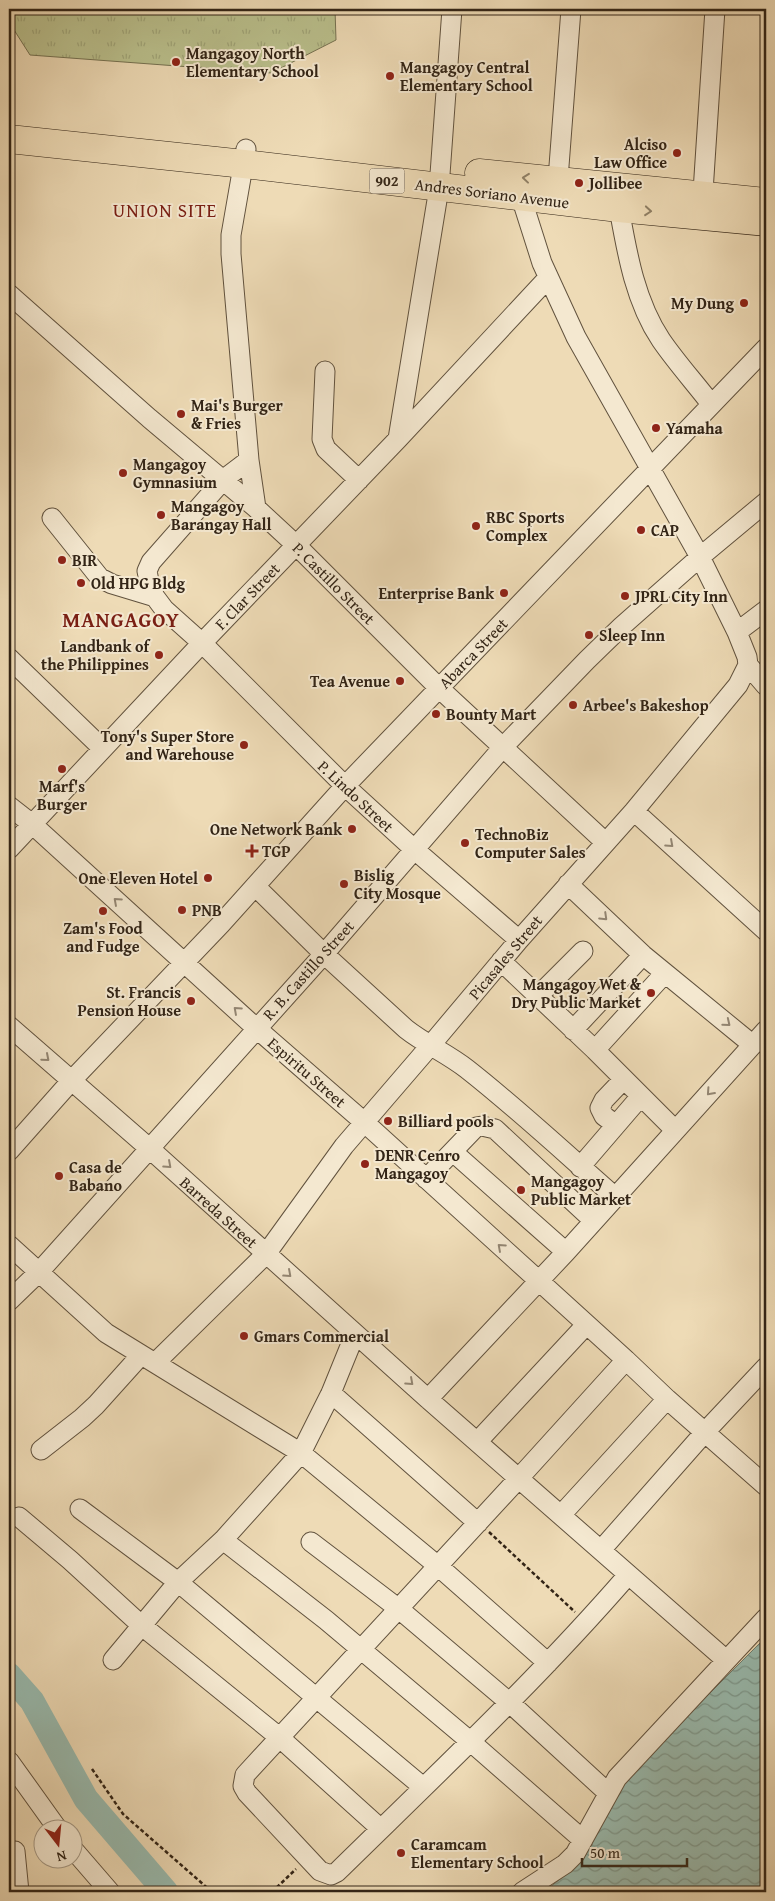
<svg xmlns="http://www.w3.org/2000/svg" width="775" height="1901" font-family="'Gentium Book Plus',serif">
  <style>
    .grass { fill: url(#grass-tufts); stroke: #767252 }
    .water { fill: url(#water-waves); stroke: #707f72 }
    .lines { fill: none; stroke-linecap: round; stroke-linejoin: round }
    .river { stroke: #99bbaf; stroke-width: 25 }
    .minor-casing { stroke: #61523e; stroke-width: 21 }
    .highway-casing { stroke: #322416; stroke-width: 29 }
    .path { stroke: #322416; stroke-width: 2.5; stroke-dasharray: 4 2.5; stroke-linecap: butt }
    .minor { stroke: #f4e8d0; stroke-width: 19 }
    .highway { stroke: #eedbb6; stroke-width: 28 }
    .oneway { stroke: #908066 }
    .oneway2 { stroke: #938673 }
    .poi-dot { fill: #8f2418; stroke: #f4e8d0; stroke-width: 2 }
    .labels { text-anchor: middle; stroke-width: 4; stroke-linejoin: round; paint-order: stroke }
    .shield { fill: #f4e8d0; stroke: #6c5f4e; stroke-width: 1 }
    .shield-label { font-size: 15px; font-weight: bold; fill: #322416 }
    .poi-label { font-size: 16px; font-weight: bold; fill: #322416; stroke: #f4e8d0; text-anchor: start }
    .street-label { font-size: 16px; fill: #322416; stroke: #f4e8d0 }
    .quarter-label { font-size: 19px; letter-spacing: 1px; fill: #7a1f14; stroke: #f4e8d0 }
    .district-label { font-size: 21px; font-weight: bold; letter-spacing: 1px; fill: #7a1f14; stroke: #f4e8d0 }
  </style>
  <defs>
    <pattern id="grass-tufts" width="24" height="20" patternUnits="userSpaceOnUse" patternTransform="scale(1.25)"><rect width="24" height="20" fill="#bac08d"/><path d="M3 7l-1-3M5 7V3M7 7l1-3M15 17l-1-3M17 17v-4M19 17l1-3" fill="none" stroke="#a0a579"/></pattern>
    <pattern id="water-waves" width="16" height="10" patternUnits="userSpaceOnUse" patternTransform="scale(1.25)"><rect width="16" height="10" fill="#99bbaf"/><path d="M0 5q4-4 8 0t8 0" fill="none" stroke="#7d988d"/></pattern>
  </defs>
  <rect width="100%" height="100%" fill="#eedbb6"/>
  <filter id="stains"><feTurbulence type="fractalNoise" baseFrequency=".004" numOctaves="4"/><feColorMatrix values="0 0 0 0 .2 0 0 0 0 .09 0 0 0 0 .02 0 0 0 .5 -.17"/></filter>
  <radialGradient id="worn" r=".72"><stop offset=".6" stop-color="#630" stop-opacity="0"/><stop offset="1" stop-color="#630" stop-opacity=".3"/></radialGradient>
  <path class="grass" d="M 9,9 L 335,9 L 336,40 L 271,73 L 30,55 L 9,22 Z"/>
  <path class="water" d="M 766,1637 L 766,1892 L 544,1892 L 570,1871 L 621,1787 L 678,1725 Z"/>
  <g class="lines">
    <path class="river" d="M 9,1675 L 32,1701 L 86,1799 L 166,1892"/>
    <defs>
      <path id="minor" d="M 246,149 L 231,235 L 231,254 L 249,460 L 256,508
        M 557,192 L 571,9
        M 521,197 L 542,263 L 576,337 L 700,557 L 737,632 L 747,657 L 748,665 L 766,686
        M 702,207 L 715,9
        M 619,208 C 627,253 635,301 661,340 C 676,362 695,383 711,404
        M 9,294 L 149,418 L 256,508 L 296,545 L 439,688 L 605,842
        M 325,371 L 322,439 L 326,449 L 359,480
        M 398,439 L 439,188 L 452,9
        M 249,460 L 224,479 L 151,562 L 147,571 L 150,586 L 155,597 L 164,609 L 202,643 L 345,786 L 415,850 L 519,940
        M 52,518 L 100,578 L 112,584 L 155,597
        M 737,632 L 766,610
        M 9,658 L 102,748
        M 9,806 L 32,824 L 256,1028 L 364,1122 L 626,1360 L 667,1399 L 766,1486
        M 634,811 L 766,931
        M 9,849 L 202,643 L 398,439 L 548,278
        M 568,884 L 643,955 L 753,1045
        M 255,886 L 324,954 L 406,1029 C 425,1044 448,1054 467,1069 C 518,1109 566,1154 615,1197
        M 501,961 L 595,1050 L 675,1130
        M 538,996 L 583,951
        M 9,1026 L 149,1148 L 428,1399 L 726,1660
        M 573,1030 L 643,955
        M 595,1050 L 665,973
        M 616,1125 L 604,1116 L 600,1108 L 604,1100 L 624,1079
        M 9,1151 L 72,1080 L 221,924 L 345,786 L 766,348
        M 453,1152 L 566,1252
        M 580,1167 L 641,1096
        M 426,1179 L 476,1127 L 482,1126 L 495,1129 L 593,1220
        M 9,1245 L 106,1333 L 301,1453 L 438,1566 L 548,1663
        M 9,1301 L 39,1272 L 324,954 L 504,746 L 587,660 L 622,626 L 700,557 L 766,502
        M 626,1360 L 519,1478 L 245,1775 L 243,1786 L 247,1793 L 320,1871 L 331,1875 L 337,1872 C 436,1775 537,1680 628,1575
        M 155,1363 L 266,1254 L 344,1146 L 430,1046 L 519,940 L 634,811 L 738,685 L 748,665
        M 331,1393 L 478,1523
        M 428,1399 L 566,1252 L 766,1030
        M 478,1441 L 586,1325
        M 41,1450 L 82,1418 L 96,1405 L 141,1355
        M 80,1509 L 178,1582 L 423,1787
        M 561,1515 L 667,1399
        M 19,1517 L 70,1560 L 141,1625 L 279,1737 L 381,1829
        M 223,1540 L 326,1620 L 471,1742 L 583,1840
        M 311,1542 L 399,1609 L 510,1703 L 608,1793
        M 601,1550 L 705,1432 L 766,1367
        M 113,1660 L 178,1582 L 223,1540 L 301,1453 L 331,1393 L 355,1334
        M 9,1761 L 57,1828
        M 72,1848 L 110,1892
        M 15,1851 L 19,1892
        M 522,1892 L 565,1864 L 575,1854 L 617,1778 L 766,1618"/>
      <path id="highway" d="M 9,139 L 244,164 L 619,208 L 766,222
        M 479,173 L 766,202"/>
    </defs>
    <use href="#minor" class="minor-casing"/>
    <use href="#highway" class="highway-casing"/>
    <path class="path" d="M 489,1532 L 575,1612
      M 92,1769 L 123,1814 L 212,1892
      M 272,1892 L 296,1869"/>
    <use href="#minor" class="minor"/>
    <use href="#highway" class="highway"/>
  </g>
  <defs><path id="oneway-chevron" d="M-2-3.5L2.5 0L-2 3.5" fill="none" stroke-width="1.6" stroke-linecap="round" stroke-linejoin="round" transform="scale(1.25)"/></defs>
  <g class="oneway">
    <use href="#oneway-chevron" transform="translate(526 178) rotate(-174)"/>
    <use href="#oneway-chevron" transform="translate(648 211) rotate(5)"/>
  </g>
  <g class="oneway2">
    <use href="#oneway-chevron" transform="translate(670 844) rotate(42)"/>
    <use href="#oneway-chevron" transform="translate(117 901) rotate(-138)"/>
    <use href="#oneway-chevron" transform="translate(604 917) rotate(44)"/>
    <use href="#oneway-chevron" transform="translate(237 1010) rotate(-138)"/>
    <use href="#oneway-chevron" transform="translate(727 1023) rotate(39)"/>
    <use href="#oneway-chevron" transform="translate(46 1058) rotate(41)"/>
    <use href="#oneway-chevron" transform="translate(710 1092) rotate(132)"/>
    <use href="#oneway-chevron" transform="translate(168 1165) rotate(42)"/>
    <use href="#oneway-chevron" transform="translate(501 1247) rotate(-138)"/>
    <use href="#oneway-chevron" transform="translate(288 1274) rotate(42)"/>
    <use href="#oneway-chevron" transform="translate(410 1382) rotate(42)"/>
  </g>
  <g class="poi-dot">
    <circle cx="176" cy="62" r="5"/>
    <circle cx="390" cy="76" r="5"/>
    <circle cx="677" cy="153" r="5"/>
    <circle cx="579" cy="183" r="5"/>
    <circle cx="744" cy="303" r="5"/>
    <circle cx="181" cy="414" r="5"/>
    <circle cx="656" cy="428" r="5"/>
    <circle cx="123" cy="473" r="5"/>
    <circle cx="161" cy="515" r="5"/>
    <circle cx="476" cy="526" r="5"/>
    <circle cx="641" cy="530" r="5"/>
    <circle cx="62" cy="560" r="5"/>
    <circle cx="81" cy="583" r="5"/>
    <circle cx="504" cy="593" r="5"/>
    <circle cx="625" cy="596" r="5"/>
    <circle cx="589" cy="635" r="5"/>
    <circle cx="159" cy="655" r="5"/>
    <circle cx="400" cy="681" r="5"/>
    <circle cx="573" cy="705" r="5"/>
    <circle cx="436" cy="714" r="5"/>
    <circle cx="244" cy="745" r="5"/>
    <circle cx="62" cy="769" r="5"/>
    <circle cx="352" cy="829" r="5"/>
    <circle cx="465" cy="843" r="5"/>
    <path d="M249.5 843.5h5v5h5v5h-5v5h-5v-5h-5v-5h5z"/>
    <circle cx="208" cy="878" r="5"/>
    <circle cx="344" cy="884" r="5"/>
    <circle cx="182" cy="910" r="5"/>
    <circle cx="103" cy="911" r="5"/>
    <circle cx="651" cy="993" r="5"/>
    <circle cx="191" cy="1001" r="5"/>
    <circle cx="388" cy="1121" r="5"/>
    <circle cx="365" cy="1164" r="5"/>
    <circle cx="59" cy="1176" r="5"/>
    <circle cx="521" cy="1190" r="5"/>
    <circle cx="244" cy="1336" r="5"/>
    <circle cx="401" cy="1853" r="5"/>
  </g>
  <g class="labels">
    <rect class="shield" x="369.5" y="168.5" width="35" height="25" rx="4"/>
    <g class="shield-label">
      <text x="387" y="186">902</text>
    </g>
    <g class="poi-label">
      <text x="186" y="59">Mangagoy North<tspan x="186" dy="18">Elementary School</tspan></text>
      <text x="400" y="73">Mangagoy Central<tspan x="400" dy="18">Elementary School</tspan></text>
      <text x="667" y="150" text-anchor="end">Alciso<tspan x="667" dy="18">Law Office</tspan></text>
      <text x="589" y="189">Jollibee</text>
      <text x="734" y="309" text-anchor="end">My Dung</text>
      <text x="191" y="411">Mai's Burger<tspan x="191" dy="18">&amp; Fries</tspan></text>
      <text x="666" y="434">Yamaha</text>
      <text x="133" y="470">Mangagoy<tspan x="133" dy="18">Gymnasium</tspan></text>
      <text x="171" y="512">Mangagoy<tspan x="171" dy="18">Barangay Hall</tspan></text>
      <text x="486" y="523">RBC Sports<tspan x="486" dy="18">Complex</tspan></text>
      <text x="651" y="536">CAP</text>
      <text x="72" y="566">BIR</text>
      <text x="91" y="589">Old HPG Bldg</text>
      <text x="494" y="599" text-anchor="end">Enterprise Bank</text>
      <text x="635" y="602">JPRL City Inn</text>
      <text x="599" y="641">Sleep Inn</text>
      <text x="149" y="652" text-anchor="end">Landbank of<tspan x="149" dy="18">the Philippines</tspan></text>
      <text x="390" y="687" text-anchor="end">Tea Avenue</text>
      <text x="583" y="711">Arbee's Bakeshop</text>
      <text x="446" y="720">Bounty Mart</text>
      <text x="234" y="742" text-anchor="end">Tony's Super Store<tspan x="234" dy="18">and Warehouse</tspan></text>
      <text x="62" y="792" text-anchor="middle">Marf's<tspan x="62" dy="18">Burger</tspan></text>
      <text x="342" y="835" text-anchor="end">One Network Bank</text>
      <text x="475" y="840">TechnoBiz<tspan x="475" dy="18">Computer Sales</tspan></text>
      <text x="262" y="857">TGP</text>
      <text x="354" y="881">Bislig<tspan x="354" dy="18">City Mosque</tspan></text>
      <text x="198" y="884" text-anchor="end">One Eleven Hotel</text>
      <text x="192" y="916">PNB</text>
      <text x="103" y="934" text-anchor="middle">Zam's Food<tspan x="103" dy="18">and Fudge</tspan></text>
      <text x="641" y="990" text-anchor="end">Mangagoy Wet &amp;<tspan x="641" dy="18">Dry Public Market</tspan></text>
      <text x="181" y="998" text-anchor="end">St. Francis<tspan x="181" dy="18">Pension House</tspan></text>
      <text x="398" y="1127">Billiard pools</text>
      <text x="375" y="1161">DENR Cenro<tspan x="375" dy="18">Mangagoy</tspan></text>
      <text x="69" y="1173">Casa de<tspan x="69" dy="18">Babano</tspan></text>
      <text x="531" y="1187">Mangagoy<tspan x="531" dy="18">Public Market</tspan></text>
      <text x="254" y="1342">Gmars Commercial</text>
      <text x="411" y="1850">Caramcam<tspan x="411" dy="18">Elementary School</tspan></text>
    </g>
    <g class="street-label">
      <text transform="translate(492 193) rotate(7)" y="6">Andres Soriano Avenue</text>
      <text transform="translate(334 583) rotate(45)" y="6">P. Castillo Street</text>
      <text transform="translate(247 596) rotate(-46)" y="6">F. Clar Street</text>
      <text transform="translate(473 653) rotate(-46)" y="6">Abarca Street</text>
      <text transform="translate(356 796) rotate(43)" y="6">P. Lindo Street</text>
      <text transform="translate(505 957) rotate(-50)" y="6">Picasales Street</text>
      <text transform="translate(308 970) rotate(-48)" y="6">R. B. Castillo Street</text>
      <text transform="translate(307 1072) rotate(41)" y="6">Espiritu Street</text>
      <text transform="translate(219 1212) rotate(42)" y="6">Barreda Street</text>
    </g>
    <g class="quarter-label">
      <text x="165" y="217">UNION SITE</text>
    </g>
    <g class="district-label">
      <text x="121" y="627">MANGAGOY</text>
    </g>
  </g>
  <rect width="775" height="1901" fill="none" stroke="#eedbb6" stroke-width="30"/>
  <rect x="10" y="10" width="755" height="1881" fill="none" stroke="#322416" stroke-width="2.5"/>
  <rect x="15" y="15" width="745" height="1871" fill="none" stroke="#322416"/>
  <g transform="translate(58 1844) rotate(164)"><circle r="24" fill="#f4e8d0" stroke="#a69a86"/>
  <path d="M0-4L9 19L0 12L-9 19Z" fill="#8f2418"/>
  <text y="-8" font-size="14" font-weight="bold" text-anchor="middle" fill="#322416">N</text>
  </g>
  <path d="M582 1858v8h105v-8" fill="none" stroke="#322416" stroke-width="2.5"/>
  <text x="590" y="1858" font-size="15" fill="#322416" stroke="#f4e8d0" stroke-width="4" paint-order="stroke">50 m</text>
  <rect width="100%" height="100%" filter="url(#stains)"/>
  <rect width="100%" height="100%" fill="url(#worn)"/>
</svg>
